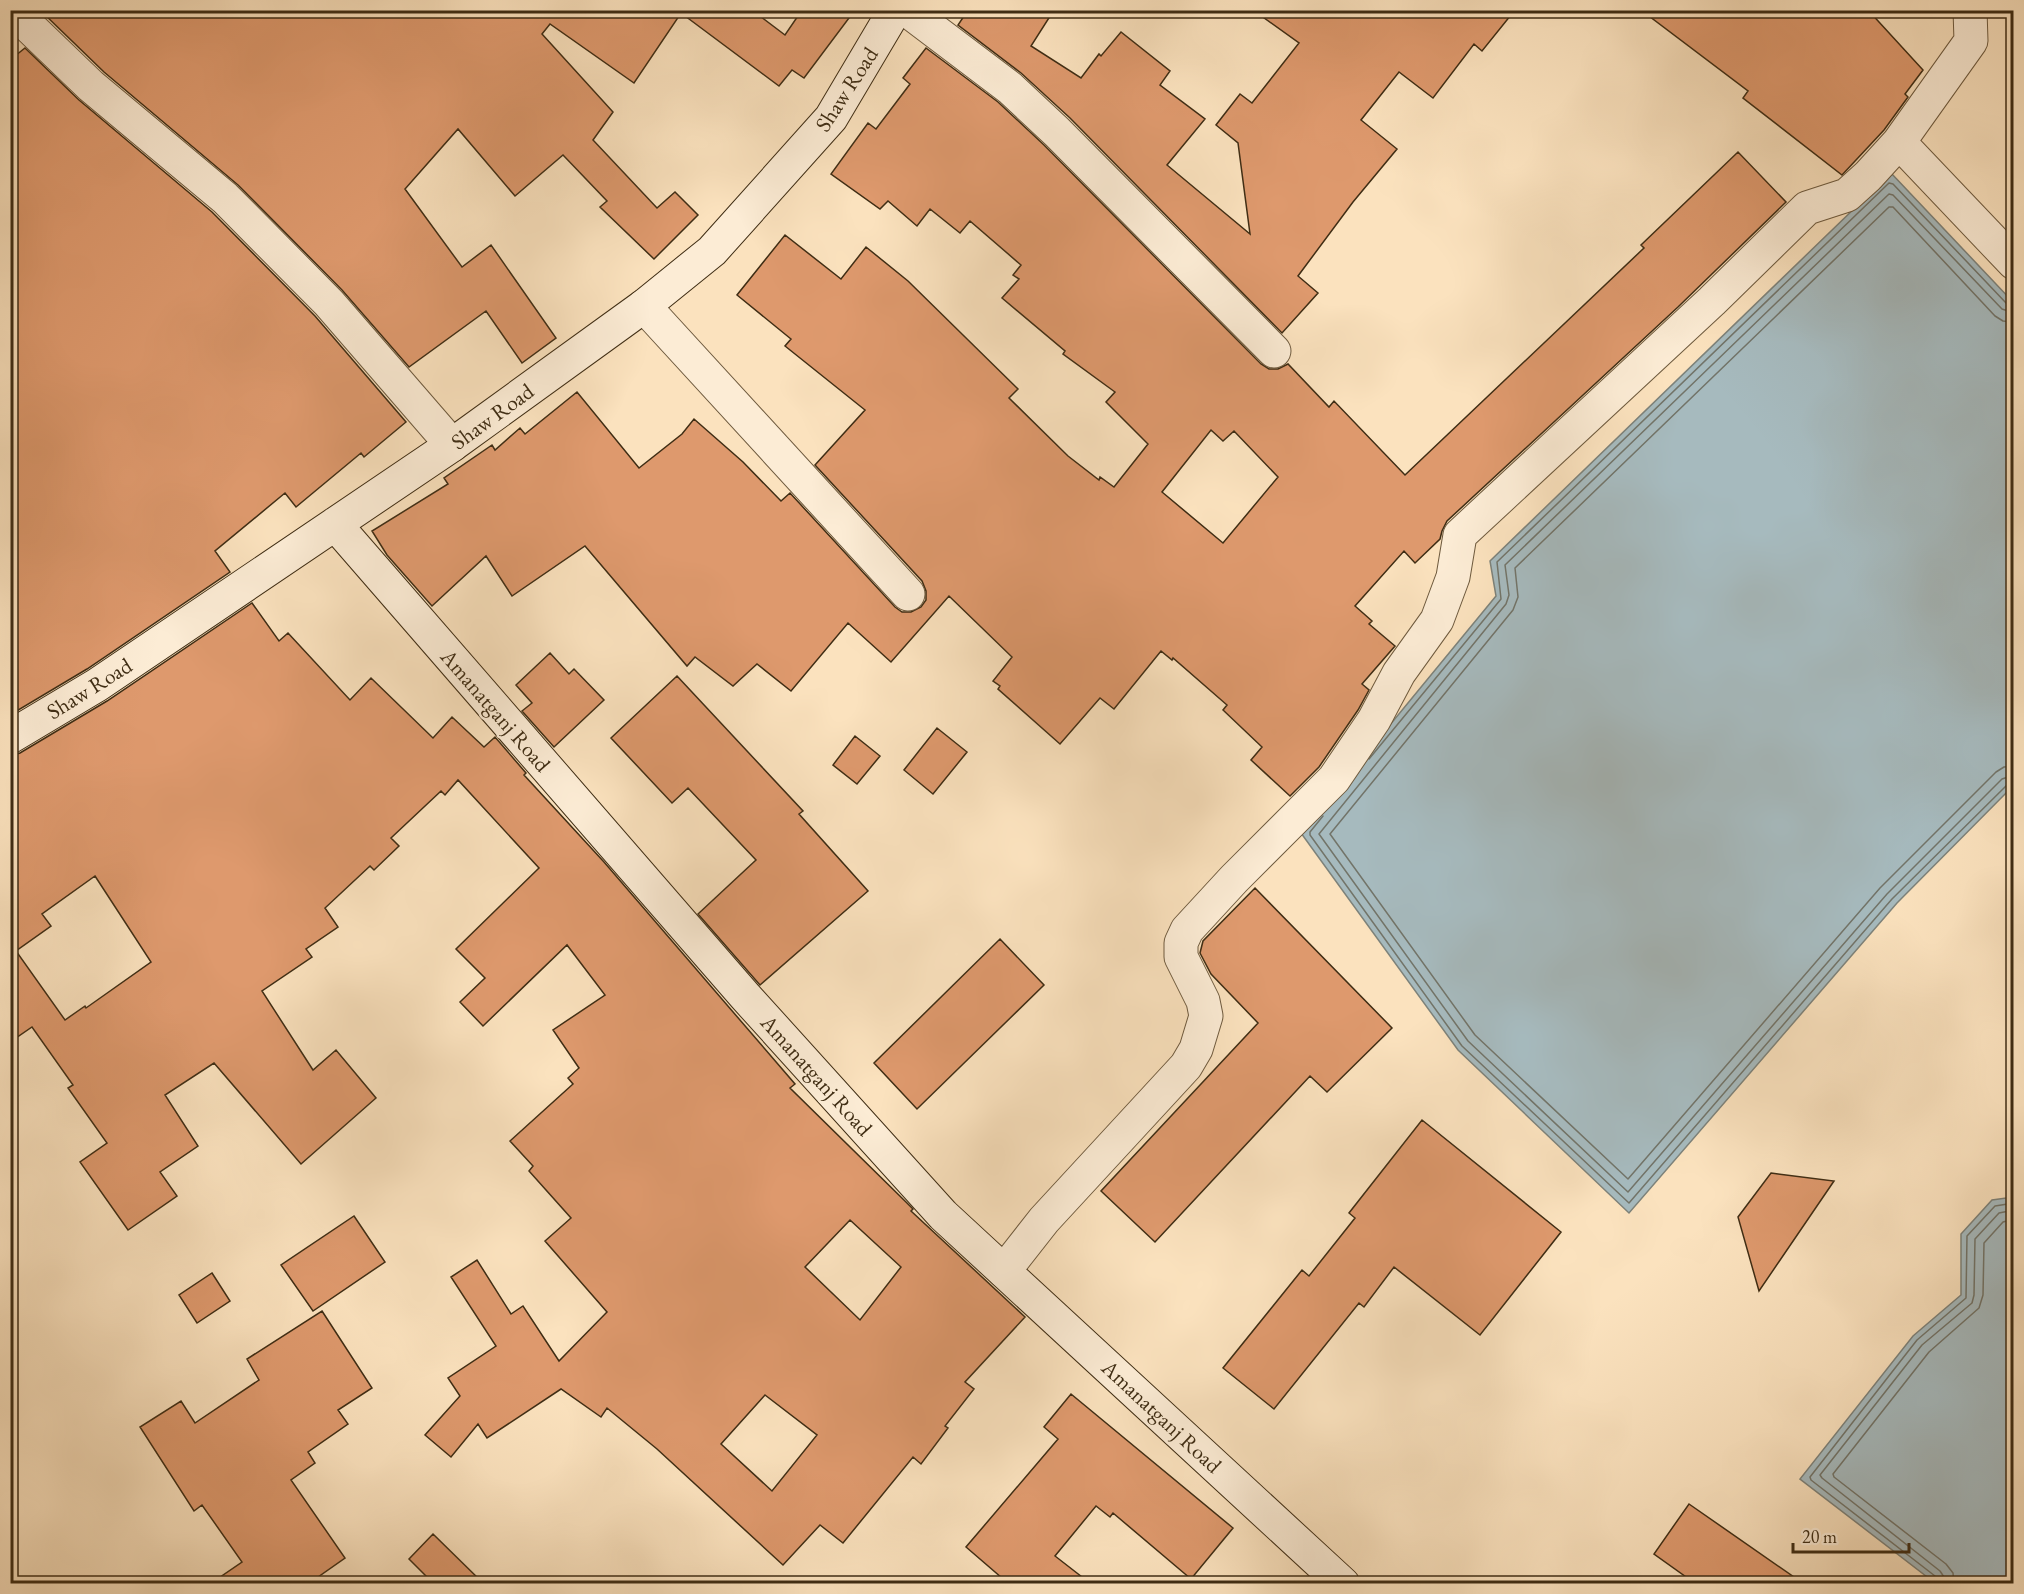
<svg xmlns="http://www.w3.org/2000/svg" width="2024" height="1594" font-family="'EB Garamond',serif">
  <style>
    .water { fill: #a6babe; stroke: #7d827a; stroke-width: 1.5 }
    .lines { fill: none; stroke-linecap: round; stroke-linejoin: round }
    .shore { stroke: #727469; stroke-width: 1.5 }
    .building { fill: #de996d; stroke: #3f2d14; stroke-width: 1.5; fill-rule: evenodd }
    .minor-casing { stroke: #6e5a3e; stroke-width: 35 }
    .secondary-casing { stroke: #3f2d14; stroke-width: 35 }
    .minor { stroke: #fcecd5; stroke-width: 33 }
    .secondary { stroke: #fcecd5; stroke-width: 33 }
    .labels { text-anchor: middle; stroke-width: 5; stroke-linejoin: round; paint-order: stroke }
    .street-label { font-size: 22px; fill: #3f2d14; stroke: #fcecd5 }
  </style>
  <rect width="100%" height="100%" fill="#fbe2be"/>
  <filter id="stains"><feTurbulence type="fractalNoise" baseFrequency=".00333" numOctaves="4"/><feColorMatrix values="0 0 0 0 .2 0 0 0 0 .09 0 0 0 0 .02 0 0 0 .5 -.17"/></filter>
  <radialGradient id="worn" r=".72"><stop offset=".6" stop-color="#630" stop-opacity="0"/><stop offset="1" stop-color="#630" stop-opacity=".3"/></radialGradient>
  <path class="water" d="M 1891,173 L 2013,302 L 2013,786 L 1897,903 L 1629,1213 L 1458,1050 L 1301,833 L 1496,596 L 1490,561 Z
    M 2013,1197 L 2013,1583 L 1935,1583 L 1800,1479 L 1913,1336 L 1961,1295 L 1961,1234 L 1992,1200 Z"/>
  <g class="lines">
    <path class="shore" d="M 2014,313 L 2002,309 L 1893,195 L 1889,194 L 1505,565 L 1509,595 L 1506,604 L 1319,834 L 1468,1041 L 1628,1192 L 1887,894 L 2002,779 L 2014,775
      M 2014,322 L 2003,321 L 1995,316 L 1893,207 L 1889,207 L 1515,568 L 1518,597 L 1513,610 L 1330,834 L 1475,1035 L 1628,1179 L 1880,888 L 1996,772 L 2004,767 L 2014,766
      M 1369,759 L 1501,599 L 1497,562 L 1889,183 L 1893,184 L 2007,304 L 2014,305
      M 1323,816 L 1310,832 L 1310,835 L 1462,1046 L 1629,1203 L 1892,899 L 2007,785 L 2014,783
      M 1938,1584 L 1935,1576 L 1811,1480 L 1810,1477 L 1917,1340 L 1966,1298 L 1967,1236 L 1995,1206 L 2014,1203
      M 1945,1584 L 1944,1577 L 1940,1571 L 1822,1478 L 1820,1475 L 1922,1345 L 1972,1303 L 1974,1295 L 1975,1239 L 1999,1213 L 2014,1210
      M 1954,1584 L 1953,1573 L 1946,1564 L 1834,1477 L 1833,1474 L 1929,1352 L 1979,1308 L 1983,1295 L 1984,1243 L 2003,1222 L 2014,1219"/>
  </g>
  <path class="building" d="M 40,10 L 752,10 L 785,35 L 802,10 L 855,10 L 804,78 L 792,70 L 779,86 L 681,13 L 634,83 L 550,24 L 542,34 L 613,112 L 593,140 L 657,208 L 675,192 L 698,215 L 654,259 L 600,207 L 607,201 L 563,155 L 515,196 L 458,129 L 405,189 L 462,267 L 491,245 L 556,338 L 522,363 L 486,311 L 409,367 L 342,290 L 238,185 L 104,72 Z
    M 968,10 L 1054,10 L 1031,46 L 1081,78 L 1099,54 L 1101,56 L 1121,32 L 1170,71 L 1160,85 L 1205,119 L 1167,165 L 1250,234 L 1238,143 L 1216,125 L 1240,94 L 1252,103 L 1299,43 L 1253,10 L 1515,10 L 1482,51 L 1474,44 L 1433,98 L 1399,72 L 1361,120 L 1397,149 L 1353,202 L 1298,276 L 1318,293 L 1282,333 L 1070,118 L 1021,73 L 958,25 Z
    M 1641,10 L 1868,10 L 1923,70 L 1905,94 L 1908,97 L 1884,130 L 1842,175 L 1743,98 L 1748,91 Z
    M 25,48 L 79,100 L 212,212 L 315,316 L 406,422 L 364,457 L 361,453 L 296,507 L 285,493 L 215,551 L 230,572 L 87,669 L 10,715 L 10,60 Z
    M 926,48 L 998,102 L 1044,145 L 1261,364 L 1269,369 L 1278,369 L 1288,364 L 1329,407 L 1334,401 L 1405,475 L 1644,248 L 1641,245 L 1738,152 L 1786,202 L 1678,307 L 1447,521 L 1442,531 L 1440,539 L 1415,563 L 1404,551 L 1355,606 L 1372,621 L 1369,624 L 1395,646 L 1362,684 L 1369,690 L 1358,710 L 1319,767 L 1290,796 L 1251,760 L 1262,747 L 1223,710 L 1227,705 L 1173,658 L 1172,660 L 1161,651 L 1114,709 L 1100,698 L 1060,744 L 998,689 L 1000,686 L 993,681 L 1012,657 L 949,596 L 891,662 L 848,623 L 791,691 L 757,664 L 733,686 L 695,657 L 687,666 L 585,546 L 512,596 L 486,556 L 432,606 L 387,555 L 372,531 L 448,484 L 444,478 L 492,445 L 495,450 L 520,428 L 525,434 L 577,392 L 639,468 L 682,434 L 694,419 L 743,462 L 781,501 L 790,493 L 895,607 L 902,612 L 911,612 L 921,607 L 926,600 L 926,591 L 922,581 L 815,465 L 865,410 L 785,346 L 791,339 L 737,295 L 785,235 L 841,279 L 866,247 L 908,281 L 1018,389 L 1009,398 L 1068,456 L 1099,480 L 1100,477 L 1114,487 L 1148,444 L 1106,402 L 1115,392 L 1063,354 L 1065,351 L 1002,298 L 1019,279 L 1013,275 L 1021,265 L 970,221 L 960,233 L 930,209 L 917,226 L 888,201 L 880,209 L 831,174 L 868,123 L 876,129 L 910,84 L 903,78 ZM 1211,430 L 1223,441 L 1234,431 L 1278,477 L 1223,543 L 1162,492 Z
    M 252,603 L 279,641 L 288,633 L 350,700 L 371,678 L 433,738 L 452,717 L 484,747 L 495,737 L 526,773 L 524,775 L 604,862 L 795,1084 L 790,1088 L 907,1203 L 913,1209 L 911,1211 L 1025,1317 L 965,1382 L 974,1389 L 945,1426 L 948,1428 L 921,1464 L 913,1457 L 843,1543 L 820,1525 L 783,1565 L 657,1449 L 607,1408 L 601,1417 L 561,1389 L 487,1438 L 478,1424 L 451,1457 L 425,1435 L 460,1396 L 448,1378 L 496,1346 L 451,1277 L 477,1260 L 511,1314 L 523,1306 L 559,1361 L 607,1312 L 545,1241 L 571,1218 L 529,1171 L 533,1166 L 510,1141 L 573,1084 L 568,1078 L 579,1068 L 553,1030 L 605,995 L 567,945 L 483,1026 L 460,1002 L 485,978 L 456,949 L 539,868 L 458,780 L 445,795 L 441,791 L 391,838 L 399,846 L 374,870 L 370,866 L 325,908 L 338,927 L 306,949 L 312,957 L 262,991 L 313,1070 L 336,1050 L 376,1098 L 301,1164 L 214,1063 L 165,1095 L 198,1146 L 160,1172 L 177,1196 L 128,1230 L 80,1162 L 107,1143 L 68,1088 L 73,1085 L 32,1027 L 10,1042 L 10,756 L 20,753 L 107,701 ZM 95,876 L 151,962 L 86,1008 L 85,1006 L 65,1020 L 16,951 L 51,926 L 42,914 ZM 850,1220 L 901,1267 L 860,1320 L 805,1267 ZM 765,1395 L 817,1435 L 772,1491 L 721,1444 Z
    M 550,653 L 569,674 L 574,669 L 604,700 L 554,747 L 522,711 L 532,703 L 516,685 Z
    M 677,676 L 803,811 L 799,814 L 868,891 L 760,985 L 698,914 L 756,860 L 688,788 L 672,803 L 611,738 Z
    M 937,728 L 967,752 L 933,794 L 904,770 Z
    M 855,736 L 880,756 L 857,784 L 833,765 Z
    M 1255,888 L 1392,1028 L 1327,1092 L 1310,1076 L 1155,1242 L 1101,1191 L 1258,1023 L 1211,974 L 1200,953 L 1203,941 Z
    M 1000,939 L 1044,985 L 917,1109 L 874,1063 Z
    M 1422,1120 L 1561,1232 L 1480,1335 L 1394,1267 L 1364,1307 L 1359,1303 L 1274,1409 L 1223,1368 L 1302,1270 L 1309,1276 L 1355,1218 L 1349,1213 Z
    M 1771,1173 L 1834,1181 L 1759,1291 L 1738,1217 Z
    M 354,1216 L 385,1262 L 313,1311 L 281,1265 Z
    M 212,1273 L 230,1301 L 197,1323 L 179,1295 Z
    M 322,1311 L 372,1388 L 338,1410 L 348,1424 L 308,1452 L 315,1463 L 291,1480 L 345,1558 L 308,1584 L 210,1584 L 242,1562 L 202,1505 L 194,1511 L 140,1427 L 181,1401 L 195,1423 L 259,1380 L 247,1359 Z
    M 1071,1394 L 1233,1528 L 1191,1579 L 1113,1513 L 1110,1517 L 1096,1506 L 1055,1556 L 1091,1584 L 1009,1584 L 966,1547 L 1058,1439 L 1044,1427 Z
    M 1689,1504 L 1804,1584 L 1696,1584 L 1654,1554 Z
    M 433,1534 L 484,1584 L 434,1584 L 409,1559 Z"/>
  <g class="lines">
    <defs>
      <path id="minor" d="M 12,10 L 91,86 L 225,198 L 329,303 L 452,445
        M 907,10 L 1010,88 L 1057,132 L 1274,351
        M 1899,142 L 2014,263
        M 644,306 L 908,594
        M 1004,1271 L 1044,1220 L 1186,1066 L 1196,1049 L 1206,1016 L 1203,1001 L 1181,957 L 1181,943 L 1187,930 L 1234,879 L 1334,779 L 1374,720 L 1399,673 L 1437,620 L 1453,577 L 1460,535 L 1712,301 L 1807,208 L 1847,195 L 1868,176 L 1899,142 L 1971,41 L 1970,10"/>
      <path id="secondary" d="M 335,524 L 745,996 L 943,1215 L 1343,1584
        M 10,737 L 97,685 L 452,445 L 644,306 L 712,251 L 831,118 L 895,10"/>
    </defs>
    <use href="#minor" class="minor-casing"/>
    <use href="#secondary" class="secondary-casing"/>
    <use href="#minor" class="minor"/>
    <use href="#secondary" class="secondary"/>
  </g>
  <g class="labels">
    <g class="street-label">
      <text transform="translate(846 89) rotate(-57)" y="8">Shaw Road</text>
      <text transform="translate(492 416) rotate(-36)" y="8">Shaw Road</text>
      <text transform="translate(89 688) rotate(-32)" y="8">Shaw Road</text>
      <text transform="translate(496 710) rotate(49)" y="8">Amanatganj Road</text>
      <text transform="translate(817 1075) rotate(48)" y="8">Amanatganj Road</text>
      <text transform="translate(1162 1416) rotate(43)" y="8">Amanatganj Road</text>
    </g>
  </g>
  <rect width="2024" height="1594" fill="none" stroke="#fbe2be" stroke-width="36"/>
  <rect x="12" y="12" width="2000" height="1570" fill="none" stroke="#3f2d14" stroke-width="3"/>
  <rect x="18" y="18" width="1988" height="1558" fill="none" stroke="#3f2d14" stroke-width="1.5"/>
  <path d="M1793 1543v9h116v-9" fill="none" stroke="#3f2d14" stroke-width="3"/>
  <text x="1802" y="1543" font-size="18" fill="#3f2d14" stroke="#fcecd5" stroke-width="4.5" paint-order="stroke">20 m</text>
  <rect width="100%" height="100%" filter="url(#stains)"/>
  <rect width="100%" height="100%" fill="url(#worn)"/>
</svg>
